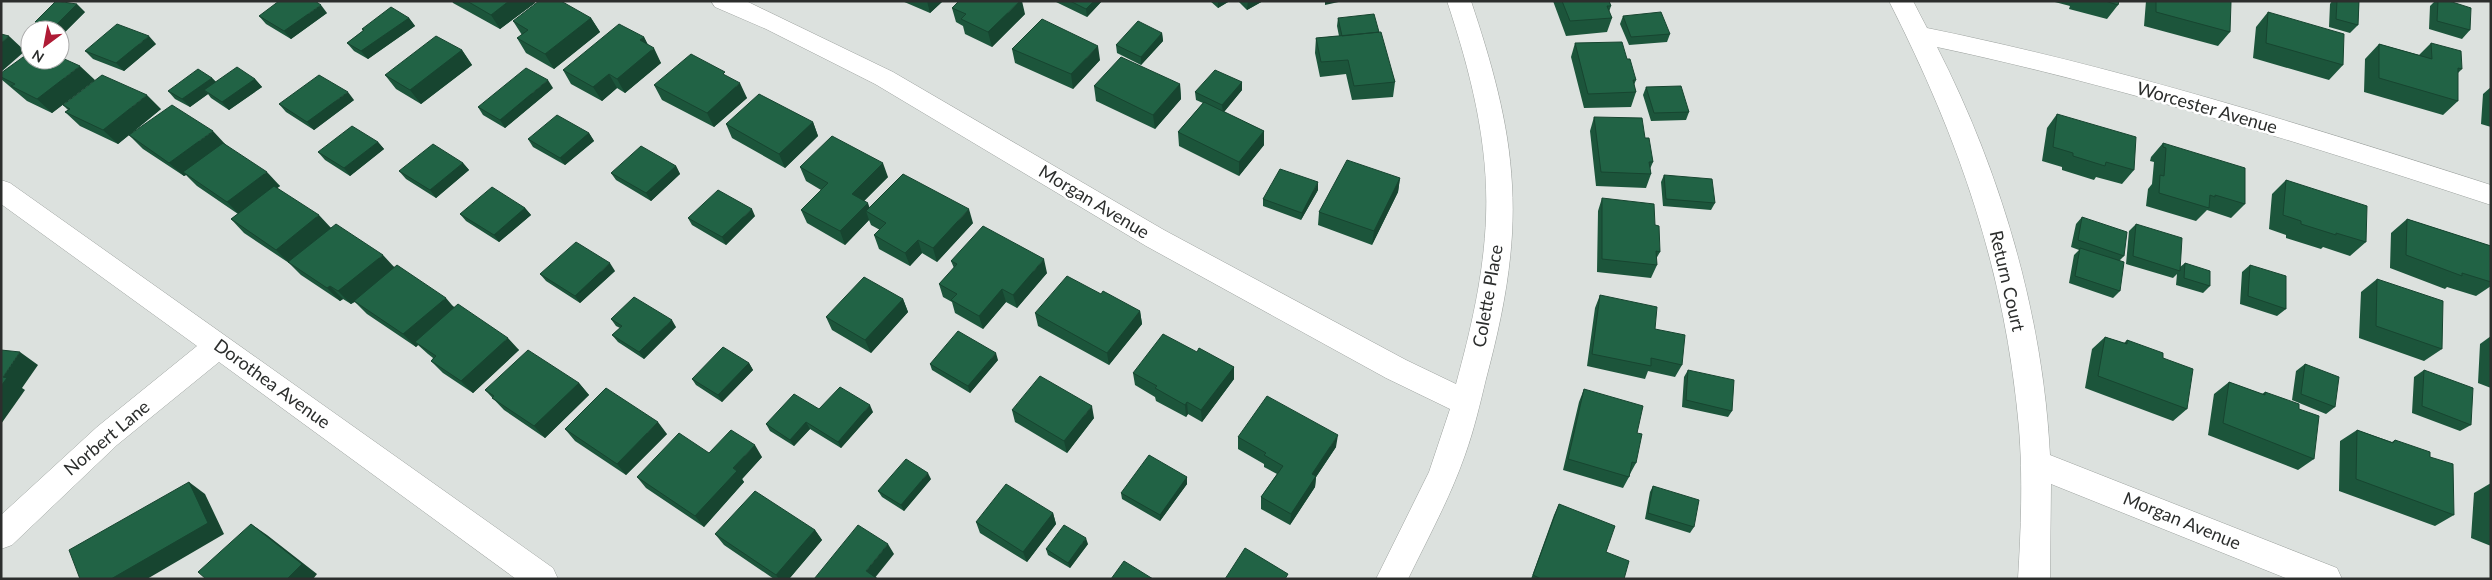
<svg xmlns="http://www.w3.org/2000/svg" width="2492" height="580" font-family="Lato,sans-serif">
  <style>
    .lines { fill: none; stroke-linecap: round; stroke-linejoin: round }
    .minor-casing { stroke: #9ea3a0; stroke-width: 1 }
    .minor { fill: #fff; fill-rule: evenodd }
    .wall { fill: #1c553b }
    .shaded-wall { fill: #174530 }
    .building { fill: #216345; stroke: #174530 }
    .labels { text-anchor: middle; stroke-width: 5; stroke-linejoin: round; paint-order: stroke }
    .street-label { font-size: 18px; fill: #2c2e2d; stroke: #fff }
  </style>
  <rect width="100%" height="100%" fill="#dce1de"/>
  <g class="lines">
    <defs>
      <path id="minor" d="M 711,1 L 746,1 L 893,72 L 1164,230 L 1406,360 L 1456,384 C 1471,329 1484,274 1486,217 C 1489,143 1470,70 1447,1 L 1471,1 C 1491,61 1509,122 1512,185 C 1516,251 1503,315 1486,379 C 1480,404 1474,430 1465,455 C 1450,498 1428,538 1408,579 L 1376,579 L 1429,472 L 1450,409 L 1386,378 L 1146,246 L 875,84 L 766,29 L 715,7 Z
        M 1889,1 L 1913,1 L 1927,28 C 2118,67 2305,125 2491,185 L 2491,205 C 2308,145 2125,87 1937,47 C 2001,172 2043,315 2050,455 L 2337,568 L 2342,579 L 2288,579 L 2051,484 L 2050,579 L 2018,579 C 2021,529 2023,478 2019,428 C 2005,271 1960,141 1889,1 Z
        M 1,180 L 10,183 L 553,568 L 558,579 L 516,579 L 219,362 L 117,445 L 12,545 L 1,549 L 1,515 L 97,427 L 197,346 L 1,204 Z"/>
    </defs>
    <use href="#minor" class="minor-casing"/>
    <use href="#minor" class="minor"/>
  </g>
  <path class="wall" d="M 452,1 L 534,1 L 535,3 L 500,29 L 453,3 Z
    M 902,1 L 943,1 L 930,13 Z
    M 1056,1 L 1102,1 L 1087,17 L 1056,2 Z
    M 1210,1 L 1228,1 L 1228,2 L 1218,8 Z
    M 1238,1 L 1263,1 L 1247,10 Z
    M 1553,1 L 1609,1 L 1611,6 L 1609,12 L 1612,18 L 1607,32 L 1566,36 Z
    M 2051,1 L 2119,1 L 2118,5 L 2107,19 L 2069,9 L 2070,6 Z
    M 2146,1 L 2228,1 L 2230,32 L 2218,46 L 2144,26 Z
    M 2332,1 L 2359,1 L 2358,25 L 2350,33 L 2329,27 L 2330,4 Z
    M 2435,1 L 2449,1 L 2470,30 L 2462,39 L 2429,29 L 2430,6 Z
    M 952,8 L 1025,14 L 992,47 L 965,34 L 963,26 L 956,22 Z
    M 85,12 L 63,34 L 60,34 L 60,30 L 43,30 L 35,22 Z
    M 2268,12 L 2343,65 L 2329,80 L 2253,58 L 2256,27 Z
    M 327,13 L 291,39 L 266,24 L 259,16 Z
    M 1623,16 L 1670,34 L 1667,42 L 1629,45 L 1620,24 Z
    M 409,18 L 415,26 L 368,59 L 354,51 L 347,43 L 363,31 L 362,29 Z
    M 591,18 L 600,32 L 554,69 L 526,53 L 517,38 L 522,35 L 513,21 Z
    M 1338,18 L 1379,32 L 1395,82 L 1393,97 L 1352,100 L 1346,74 L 1320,77 L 1315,53 L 1316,38 L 1339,36 L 1337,26 Z
    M 1162,33 L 1163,41 L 1141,65 L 1117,53 L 1116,45 Z
    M 644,37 L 648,45 L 661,63 L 625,93 L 617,88 L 602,101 L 571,84 L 563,70 Z
    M 1575,43 L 1627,59 L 1636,80 L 1634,85 L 1636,92 L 1631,107 L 1584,108 L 1571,57 Z
    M 2431,43 L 2462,69 L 2458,73 L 2458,101 L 2443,115 L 2364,92 L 2365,59 L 2379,44 L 2419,55 Z
    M 156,44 L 124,71 L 93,59 L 85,51 Z
    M 1012,49 L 1100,60 L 1073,89 L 1015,63 Z
    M 462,50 L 472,65 L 421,104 L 396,89 L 385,75 Z
    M 1,73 L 95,80 L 52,113 L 27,101 L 1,79 Z
    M 727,77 L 747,98 L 714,127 L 662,100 L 654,85 Z
    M 212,78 L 216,82 L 255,79 L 262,87 L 229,110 L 211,98 L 208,94 L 190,107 L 175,99 L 168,91 Z
    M 1242,82 L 1242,90 L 1224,112 L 1264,131 L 1264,145 L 1239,176 L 1179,146 L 1178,132 L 1203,103 L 1196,100 L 1195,92 Z
    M 1180,84 L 1181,99 L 1155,129 L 1096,101 L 1094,86 Z
    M 1646,87 L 1689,112 L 1686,120 L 1651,121 L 1643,95 Z
    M 2491,87 L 2491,127 L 2481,124 L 2483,94 Z
    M 553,88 L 505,128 L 483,115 L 478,107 Z
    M 354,100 L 314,130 L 286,112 L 279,104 Z
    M 63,105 L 161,109 L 132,133 L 226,145 L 280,186 L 277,188 L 331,228 L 394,267 L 519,350 L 473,393 L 443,373 L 431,361 L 433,358 L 428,354 L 418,345 L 416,347 L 367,314 L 355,302 L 351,304 L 343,299 L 340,301 L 301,275 L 289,263 L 244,233 L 231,219 L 238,214 L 197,186 L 186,175 L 184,176 L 143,149 L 129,135 L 118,144 L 80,126 L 65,112 L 68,110 Z
    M 2057,114 L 2134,170 L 2122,184 L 2096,177 L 2094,180 L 2062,170 L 2062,167 L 2042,161 L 2047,128 Z
    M 1594,117 L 1645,138 L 1653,162 L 1650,169 L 1651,174 L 1646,188 L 1596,186 L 1590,131 Z
    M 813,122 L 818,136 L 785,168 L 732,138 L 726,124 Z
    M 589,133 L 594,141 L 565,165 L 533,147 L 528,139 Z
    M 378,142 L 384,149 L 350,176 L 325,160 L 318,152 Z
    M 2163,143 L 2245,204 L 2231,218 L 2207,210 L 2196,221 L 2146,206 L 2148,189 L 2152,184 L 2154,162 L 2150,161 L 2151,157 Z
    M 463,163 L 469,170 L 436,198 L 406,179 L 399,171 Z
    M 676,166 L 680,174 L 651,201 L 616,180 L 611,173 Z
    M 800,167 L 888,177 L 864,201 L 869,208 L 973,223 L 937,262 L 922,253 L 910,266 L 879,249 L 874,235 L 880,230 L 871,225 L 869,220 L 845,245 L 807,223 L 801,210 L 821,190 L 806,181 Z
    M 1664,175 L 1715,203 L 1711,210 L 1663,206 L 1661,182 Z
    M 1400,178 L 1398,192 L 1372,245 L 1318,225 L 1319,212 Z
    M 2286,180 L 2366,242 L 2350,256 L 2323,247 L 2321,249 L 2286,238 L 2286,235 L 2269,229 L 2272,194 Z
    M 1318,190 L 1301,220 L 1263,206 L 1263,199 Z
    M 1602,198 L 1655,225 L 1660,252 L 1656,259 L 1657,265 L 1651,278 L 1597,272 L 1598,211 Z
    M 525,208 L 531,215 L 499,242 L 466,221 L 460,214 Z
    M 755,216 L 726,245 L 692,225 L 688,218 Z
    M 2082,217 L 2124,256 L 2119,261 L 2120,291 L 2113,298 L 2069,283 L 2074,255 L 2079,250 L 2071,247 L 2076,224 Z
    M 2407,219 L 2491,246 L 2491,286 L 2476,296 L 2447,287 L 2445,289 L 2390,268 L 2391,233 Z
    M 2136,224 L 2180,267 L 2185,263 L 2210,286 L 2203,293 L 2176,285 L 2177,274 L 2173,278 L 2126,264 L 2129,231 Z
    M 951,261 L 1047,273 L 1017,308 L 1006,302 L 983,329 L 955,313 L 952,302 L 943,297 L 939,284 L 954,268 Z
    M 2250,265 L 2286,309 L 2277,316 L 2240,304 L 2242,272 Z
    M 615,271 L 580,303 L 546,281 L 540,274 Z
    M 2377,279 L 2442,349 L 2424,361 L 2359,338 L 2361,292 Z
    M 1101,294 L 1140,311 L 1142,324 L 1109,365 L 1038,326 L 1035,313 Z
    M 1600,295 L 1655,329 L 1682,365 L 1675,377 L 1648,371 L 1645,379 L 1587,366 L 1595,308 Z
    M 903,299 L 908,312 L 871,353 L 832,330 L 826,317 Z
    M 611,319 L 676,327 L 644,359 L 618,342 L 612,335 L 620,328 L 616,326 Z
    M 2491,336 L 2491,388 L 2478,383 L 2480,344 Z
    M 2105,337 L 2124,343 L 2127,340 L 2163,358 L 2187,409 L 2173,421 L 2085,388 L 2092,349 Z
    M 1197,352 L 1234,367 L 1234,379 L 1202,422 L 1188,414 L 1186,417 L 1156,401 L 1155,397 L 1135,385 L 1133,373 Z
    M 998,360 L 970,393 L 932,370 L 930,364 Z
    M 749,363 L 753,370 L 722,402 L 696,385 L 692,379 Z
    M 2305,364 L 2335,407 L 2326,414 L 2292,400 L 2296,371 Z
    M 1688,370 L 1732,411 L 1728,417 L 1682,407 L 1684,377 Z
    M 2424,370 L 2471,425 L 2460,431 L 2412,413 L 2414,377 Z
    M 2229,382 L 2262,394 L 2265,392 L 2299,409 L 2314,459 L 2298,470 L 2208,435 L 2214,394 Z
    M 579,383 L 589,395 L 545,438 L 504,410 L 485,390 Z
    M 1584,389 L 1637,433 L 1636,463 L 1630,474 L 1629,477 L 1623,488 L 1563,470 L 1579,402 Z
    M 819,409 L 873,412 L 841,448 L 810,429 L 794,446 L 770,431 L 766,424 Z
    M 1012,410 L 1094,418 L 1067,453 L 1015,422 Z
    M 565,429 L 667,434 L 626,475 L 575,441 Z
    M 2357,430 L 2392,442 L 2395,440 L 2430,457 L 2454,515 L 2435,526 L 2339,491 L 2340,441 Z
    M 1238,437 L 1336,447 L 1316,477 L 1315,487 L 1290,525 L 1261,509 L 1261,497 L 1277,474 L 1264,467 L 1264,464 L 1238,449 Z
    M 709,453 L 762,457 L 742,479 L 744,482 L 704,527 L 646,488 L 637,477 Z
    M 1187,477 L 1187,484 L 1160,521 L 1122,499 L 1121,493 Z
    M 931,479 L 904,511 L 882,497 L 878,491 Z
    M 2491,483 L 2491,546 L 2471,538 L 2474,493 Z
    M 1653,486 L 1694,527 L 1690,533 L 1645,519 L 1650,492 Z
    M 1559,504 L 1606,552 L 1624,579 L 1531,579 L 1554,515 Z
    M 1053,513 L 1056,524 L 1027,562 L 980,533 L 976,522 Z
    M 815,530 L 822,540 L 789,579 L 774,579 L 724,545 L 715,534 Z
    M 1088,544 L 1070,568 L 1048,555 L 1046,549 Z"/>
  <path class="shaded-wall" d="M 509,1 L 534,1 L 535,3 L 500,29 L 491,15 Z
    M 927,1 L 943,1 L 930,13 Z
    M 1020,1 L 1022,1 L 1025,14 L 992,47 L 988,32 Z
    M 1094,1 L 1102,1 L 1087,17 L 1086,9 Z
    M 1218,1 L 1228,1 L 1228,2 L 1218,8 Z
    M 1248,1 L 1263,1 L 1247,10 Z
    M 1325,1 L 1343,1 L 1325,5 Z
    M 77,4 L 85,12 L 63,34 L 60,31 L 60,30 L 59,30 L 55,26 Z
    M 321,5 L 327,13 L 291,39 L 284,31 Z
    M 409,18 L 415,26 L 368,59 L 361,51 Z
    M 591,18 L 600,32 L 554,69 L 545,54 Z
    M 1162,33 L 1163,41 L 1141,65 L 1141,57 Z
    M 9,36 L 25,51 L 1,72 L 1,43 Z
    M 149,36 L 156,44 L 124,71 L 116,63 Z
    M 644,37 L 651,51 L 654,48 L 661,63 L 625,93 L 617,79 L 640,40 Z
    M 1098,46 L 1100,60 L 1073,89 L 1071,74 Z
    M 462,50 L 472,65 L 421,104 L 410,90 Z
    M 80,66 L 95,80 L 52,113 L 37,99 Z
    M 609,74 L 617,88 L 602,101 L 593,87 Z
    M 212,78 L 220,86 L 204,90 L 208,94 L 190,107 L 182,99 Z
    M 255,79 L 262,87 L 229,110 L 222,102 Z
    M 548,80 L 553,88 L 505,128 L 500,120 Z
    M 1242,82 L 1242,90 L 1223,113 L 1222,105 Z
    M 740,83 L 747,98 L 714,127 L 707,113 Z
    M 1180,84 L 1181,99 L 1155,129 L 1153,115 Z
    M 348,92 L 354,100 L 314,130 L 307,122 Z
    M 147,95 L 161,109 L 118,144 L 103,130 Z
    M 813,122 L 818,136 L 785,168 L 779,154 Z
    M 213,131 L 226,145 L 183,172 L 186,175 L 184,176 L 169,163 Z
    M 1264,131 L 1264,145 L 1239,176 L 1239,162 Z
    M 589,133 L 594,141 L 565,165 L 560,158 Z
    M 378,142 L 384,149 L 350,176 L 344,168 Z
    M 463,163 L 469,170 L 436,198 L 430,190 Z
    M 883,163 L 888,177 L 857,208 L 852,194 Z
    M 676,166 L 680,174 L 651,201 L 646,193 Z
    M 267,172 L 280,186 L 241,216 L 227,202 Z
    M 1400,178 L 1398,192 L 1372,245 L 1374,231 Z
    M 1318,182 L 1318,190 L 1301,220 L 1302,213 Z
    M 868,203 L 872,215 L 866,211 L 869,220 L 845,245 L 840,231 Z
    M 525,208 L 531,215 L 499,242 L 494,235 Z
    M 752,209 L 755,216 L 726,245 L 722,237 Z
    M 969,209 L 973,223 L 937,262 L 933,248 Z
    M 319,215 L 332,229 L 289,263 L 276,250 Z
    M 918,240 L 922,253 L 910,266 L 905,253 Z
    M 383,255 L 395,268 L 351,304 L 338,291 Z
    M 1044,259 L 1047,273 L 1017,308 L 1013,295 Z
    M 610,263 L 615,271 L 580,303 L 575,296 Z
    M 330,286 L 343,299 L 340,301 L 327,288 Z
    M 1002,289 L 1006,302 L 983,329 L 979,316 Z
    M 446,298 L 457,311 L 415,342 L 418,345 L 416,347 L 403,334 Z
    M 903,299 L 908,312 L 871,353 L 865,340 Z
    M 1140,311 L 1142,324 L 1109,365 L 1107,353 Z
    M 672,320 L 676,327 L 644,359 L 639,352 Z
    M 508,338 L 519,350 L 473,393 L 461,381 Z
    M 20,352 L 38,365 L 22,388 L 25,390 L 1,424 L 1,386 L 3,377 Z
    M 996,353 L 998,360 L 970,393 L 968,386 Z
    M 749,363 L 753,370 L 722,402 L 718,395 Z
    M 1234,367 L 1234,379 L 1202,422 L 1201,410 Z
    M 579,383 L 589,395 L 545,438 L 534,426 Z
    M 1187,402 L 1188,414 L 1186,417 L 1185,405 Z
    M 870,405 L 873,412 L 841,448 L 838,442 Z
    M 1092,406 L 1094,418 L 1067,453 L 1064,441 Z
    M 658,422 L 667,434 L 626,475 L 617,464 Z
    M 806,422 L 810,429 L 794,446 L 790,440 Z
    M 1338,435 L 1336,447 L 1316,477 L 1315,487 L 1290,525 L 1291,514 L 1312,474 Z
    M 755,445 L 762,457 L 742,479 L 744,482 L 704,527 L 695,516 L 733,468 Z
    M 928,473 L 931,479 L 904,511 L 901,505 Z
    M 1187,477 L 1187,484 L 1160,521 L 1160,515 Z
    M 189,482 L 205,494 L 224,534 L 147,579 L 111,579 Z
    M 1053,513 L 1056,524 L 1027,562 L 1023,552 Z
    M 251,524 L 267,535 L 317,574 L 313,579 L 287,579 Z
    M 815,530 L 822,540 L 789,579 L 779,579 L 776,575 Z
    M 1086,538 L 1088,544 L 1070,568 L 1068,563 Z
    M 888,544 L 894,554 L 874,579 L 866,571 Z"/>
  <path class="building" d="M 56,1 L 77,4 L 55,26 L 35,22 Z
    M 279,1 L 315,1 L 321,5 L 284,31 L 259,16 Z
    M 467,1 L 509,1 L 491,15 Z
    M 539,1 L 561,1 L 591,18 L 545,54 L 517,38 L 528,30 L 513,21 Z
    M 959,1 L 1020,1 L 988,32 L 961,19 L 966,14 L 952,8 Z
    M 1070,1 L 1094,1 L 1086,9 Z
    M 1562,1 L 1609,1 L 1611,6 L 1607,6 L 1612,18 L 1570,21 Z
    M 2105,1 L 2119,1 L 2118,5 Z
    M 2156,1 L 2228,1 L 2231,2 L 2230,32 L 2156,12 Z
    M 2337,1 L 2359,1 L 2358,25 L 2336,19 Z
    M 2438,1 L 2449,1 L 2471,8 L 2470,30 L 2437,21 Z
    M 391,7 L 409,18 L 361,51 L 347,43 L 364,30 L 362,29 Z
    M 1661,12 L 1670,34 L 1631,37 L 1623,16 Z
    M 2268,12 L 2344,34 L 2343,65 L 2266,43 Z
    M 1374,14 L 1379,32 L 1342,36 L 1338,18 Z
    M 1042,19 L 1098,46 L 1071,74 L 1012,49 Z
    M 1138,21 L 1162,33 L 1141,57 L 1116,45 Z
    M 117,24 L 149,36 L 116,63 L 85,51 Z
    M 619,24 L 644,37 L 640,40 L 654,48 L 617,79 L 609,74 L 593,87 L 563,70 Z
    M 1381,32 L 1395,82 L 1354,86 L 1348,60 L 1321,62 L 1316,38 Z
    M 1,34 L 9,36 L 1,43 Z
    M 436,36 L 462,50 L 410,90 L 385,75 Z
    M 1622,42 L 1627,59 L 1630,59 L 1636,80 L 1633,80 L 1636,92 L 1588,94 L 1575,43 Z
    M 2431,43 L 2461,51 L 2462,69 L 2458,68 L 2458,101 L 2379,78 L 2379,44 L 2432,59 Z
    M 30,52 L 30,60 L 60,60 L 60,57 L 80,66 L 37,99 L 11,86 L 15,84 L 1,77 L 1,73 Z
    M 691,54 L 725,72 L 723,74 L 740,83 L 707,113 L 654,85 Z
    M 1121,57 L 1180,84 L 1153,115 L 1094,86 Z
    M 237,67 L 255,79 L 222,102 L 204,90 Z
    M 526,68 L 548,80 L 500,120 L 478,107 Z
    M 198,69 L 212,78 L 182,99 L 168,91 Z
    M 1215,70 L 1242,82 L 1222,105 L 1195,92 Z
    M 102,75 L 147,95 L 103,130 L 65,112 L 70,109 L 63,105 Z
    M 319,75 L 348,92 L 307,122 L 279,104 Z
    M 1681,86 L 1689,112 L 1654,113 L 1646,87 Z
    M 759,94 L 813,122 L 779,154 L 726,124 Z
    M 1204,102 L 1264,131 L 1239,162 L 1178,132 Z
    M 172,105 L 213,131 L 169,163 L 129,135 Z
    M 2057,114 L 2136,137 L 2134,170 L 2106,162 L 2105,166 L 2073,156 L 2073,153 L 2053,147 Z
    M 557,115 L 589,133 L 560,158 L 528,139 Z
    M 1594,117 L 1642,118 L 1645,138 L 1649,138 L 1653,162 L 1649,162 L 1651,174 L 1601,172 Z
    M 352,126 L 378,142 L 344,168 L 318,152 Z
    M 832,136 L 883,163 L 852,194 L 868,203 L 840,231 L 801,210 L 828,183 L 800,167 Z
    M 223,143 L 267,172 L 227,202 L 183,172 Z
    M 2163,143 L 2245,168 L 2245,204 L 2215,195 L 2215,197 L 2210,195 L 2209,208 L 2159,193 L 2160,175 L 2164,176 L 2166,148 L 2163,147 Z
    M 433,144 L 463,163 L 430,190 L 399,171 Z
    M 641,146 L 676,166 L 646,193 L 611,173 Z
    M 1347,160 L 1400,178 L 1374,231 L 1319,212 Z
    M 1280,169 L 1318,182 L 1302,213 L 1263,199 Z
    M 903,174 L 969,209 L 933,248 L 918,240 L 905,253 L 874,235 L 886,223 L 866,211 Z
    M 1664,175 L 1712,179 L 1715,203 L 1666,199 Z
    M 2286,180 L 2367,206 L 2366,242 L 2336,233 L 2336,235 L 2301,224 L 2301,221 L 2283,215 Z
    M 274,186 L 319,215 L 276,250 L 231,219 Z
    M 492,187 L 525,208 L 494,235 L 460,214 Z
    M 718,190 L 752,209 L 722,237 L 688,218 Z
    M 1602,198 L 1654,204 L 1655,225 L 1659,226 L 1660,252 L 1656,251 L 1657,265 L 1602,259 Z
    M 2082,217 L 2127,232 L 2124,256 L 2078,240 Z
    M 2407,219 L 2491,246 L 2491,282 L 2462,273 L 2462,276 L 2406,255 Z
    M 336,224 L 383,255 L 338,291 L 330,286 L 327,288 L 288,262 Z
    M 2136,224 L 2182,238 L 2180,271 L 2133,256 Z
    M 983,226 L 1044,259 L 1013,295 L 1002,289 L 979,316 L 951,300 L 957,294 L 939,284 L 957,264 L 951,261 Z
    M 576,242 L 610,263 L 575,296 L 540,274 Z
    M 2080,248 L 2124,262 L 2120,291 L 2075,276 Z
    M 2185,263 L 2210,271 L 2210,286 L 2184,278 Z
    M 397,265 L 446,298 L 403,334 L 354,301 Z
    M 2250,265 L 2286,276 L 2286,309 L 2248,296 Z
    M 1067,276 L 1101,294 L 1103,291 L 1140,311 L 1107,353 L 1035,313 Z
    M 864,277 L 903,299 L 865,340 L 826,317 Z
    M 2377,279 L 2443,301 L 2442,349 L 2376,326 Z
    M 1600,295 L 1657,307 L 1655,329 L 1685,335 L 1682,365 L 1651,358 L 1651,366 L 1592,354 Z
    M 634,297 L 672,320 L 639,352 L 612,335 L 622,326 L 611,319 Z
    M 458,304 L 508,338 L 461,381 L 431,361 L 436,356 L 415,342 Z
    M 958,331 L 996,353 L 968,386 L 930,364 Z
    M 1163,334 L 1197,352 L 1199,348 L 1234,367 L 1201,410 L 1187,402 L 1185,405 L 1155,388 L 1157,386 L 1133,373 Z
    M 2105,337 L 2127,344 L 2127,340 L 2163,353 L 2163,358 L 2193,369 L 2187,409 L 2098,376 Z
    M 723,347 L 749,363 L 718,395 L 692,379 Z
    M 1,350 L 20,352 L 3,377 L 7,378 L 1,386 Z
    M 528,350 L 579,383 L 534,426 L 492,398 L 494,396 L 485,390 Z
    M 2305,364 L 2339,377 L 2335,407 L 2301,394 Z
    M 1688,370 L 1734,380 L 1732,411 L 1686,400 Z
    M 2424,370 L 2473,388 L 2471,425 L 2422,406 Z
    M 1040,376 L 1092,406 L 1064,441 L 1012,410 Z
    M 2229,382 L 2265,395 L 2265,392 L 2299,404 L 2299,409 L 2319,416 L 2314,459 L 2223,423 Z
    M 840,387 L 870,405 L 838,442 L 806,422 L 790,440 L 766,424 L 794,394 L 819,409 Z
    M 606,388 L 658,422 L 617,464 L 565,429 Z
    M 1584,389 L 1643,406 L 1637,433 L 1642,434 L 1636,463 L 1632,462 L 1629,477 L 1568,459 Z
    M 1267,396 L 1338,435 L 1312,474 L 1316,476 L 1291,514 L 1261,497 L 1283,466 L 1264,455 L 1266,453 L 1238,437 Z
    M 731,430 L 755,445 L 733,468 L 737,471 L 695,516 L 637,477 L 679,433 L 709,453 Z
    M 2357,430 L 2393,443 L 2395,440 L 2430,452 L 2430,457 L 2453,464 L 2454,515 L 2356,479 Z
    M 1149,455 L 1187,477 L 1160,515 L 1121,493 Z
    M 906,459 L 928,473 L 901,505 L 878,491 Z
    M 189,482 L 208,523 L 111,579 L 80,579 L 69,550 Z
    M 1006,484 L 1053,513 L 1023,552 L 976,522 Z
    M 1653,486 L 1699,500 L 1694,527 L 1648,513 Z
    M 755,491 L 815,530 L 776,575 L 715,534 Z
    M 1559,504 L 1615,526 L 1606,552 L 1629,561 L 1624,579 L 1541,579 L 1533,575 Z
    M 251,524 L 302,564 L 287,579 L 206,579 L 198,572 Z
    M 858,525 L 888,544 L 866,571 L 878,579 L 814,579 Z
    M 1064,525 L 1086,538 L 1068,563 L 1046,549 Z
    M 1245,548 L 1288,574 L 1285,579 L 1225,579 Z
    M 1124,561 L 1153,579 L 1111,579 Z"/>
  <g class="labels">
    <g class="street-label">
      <text transform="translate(2207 108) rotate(16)" y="6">Worcester Avenue</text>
      <text transform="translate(1094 202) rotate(31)" y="6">Morgan Avenue</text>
      <text transform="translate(2007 281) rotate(77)" y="6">Return Court</text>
      <text transform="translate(1488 296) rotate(-80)" y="6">Colette Place</text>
      <text transform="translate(272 384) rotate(36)" y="6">Dorothea Avenue</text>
      <text transform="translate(107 438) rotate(-40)" y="6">Norbert Lane</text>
      <text transform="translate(2182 521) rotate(22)" y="6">Morgan Avenue</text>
    </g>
  </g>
  <rect width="2492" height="580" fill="none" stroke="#2c2e2d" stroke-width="5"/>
  <g transform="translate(45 45) rotate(212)"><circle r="24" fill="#ffffff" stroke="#ababab"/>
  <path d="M0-4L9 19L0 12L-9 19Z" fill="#af1b35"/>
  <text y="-8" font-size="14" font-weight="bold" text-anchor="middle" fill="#2c2e2d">N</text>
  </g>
</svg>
